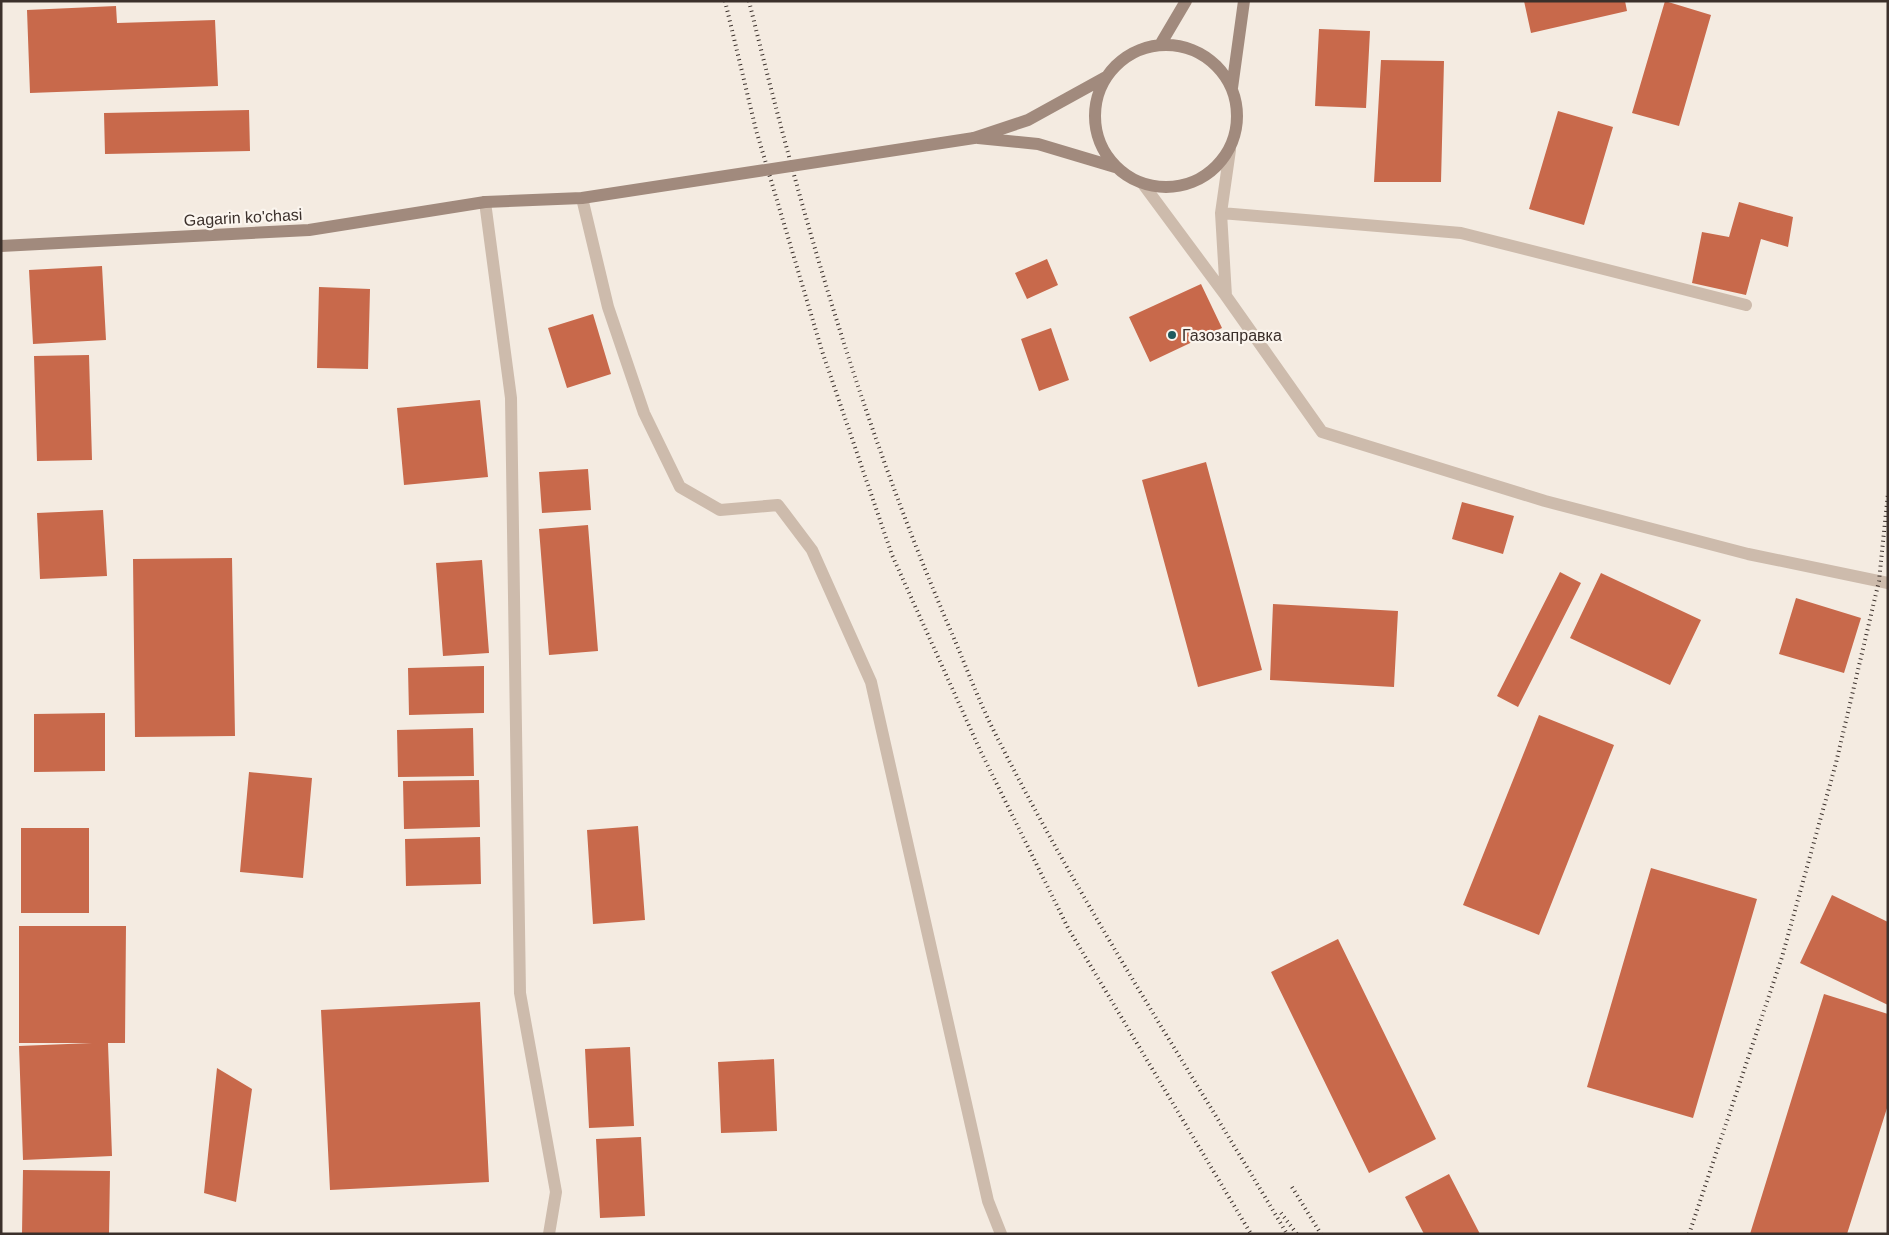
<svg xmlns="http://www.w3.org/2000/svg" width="1889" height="1235" font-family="Arial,sans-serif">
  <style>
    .building { fill: #c8694b }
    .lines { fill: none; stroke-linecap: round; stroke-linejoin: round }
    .lane { stroke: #cdbbac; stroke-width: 12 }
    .street { stroke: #cdbbac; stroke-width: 12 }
    .secondary { stroke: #a18a7d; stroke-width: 12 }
    .rail { stroke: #3b302b; stroke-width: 4; stroke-dasharray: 1 4; stroke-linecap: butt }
    .secondary-bridge { stroke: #a18a7d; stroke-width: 12 }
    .poi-dot { fill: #1f5a5e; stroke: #fbf5ee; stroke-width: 2 }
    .labels { text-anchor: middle; stroke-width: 4.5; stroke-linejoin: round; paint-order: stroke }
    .street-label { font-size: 16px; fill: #3b302b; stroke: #fbf5ee }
    .poi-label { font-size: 16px; fill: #3b302b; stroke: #fbf5ee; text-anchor: start }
  </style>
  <rect width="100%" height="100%" fill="#f4ebe1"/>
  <path class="building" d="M 1524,1 L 1625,1 L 1627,11 L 1531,33 Z
    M 1665,1 L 1711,15 L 1679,126 L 1632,113 Z
    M 116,6 L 117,23 L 215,20 L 218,86 L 30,93 L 27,10 Z
    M 1319,29 L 1370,31 L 1366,108 L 1315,106 Z
    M 1381,60 L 1444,61 L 1441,182 L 1374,182 Z
    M 249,110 L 250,151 L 105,154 L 104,113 Z
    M 1558,111 L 1613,127 L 1584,225 L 1529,209 Z
    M 1739,202 L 1793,217 L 1788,247 L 1761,239 L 1746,295 L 1692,283 L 1702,232 L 1729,237 Z
    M 1047,259 L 1058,285 L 1027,299 L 1015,273 Z
    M 102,266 L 106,340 L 33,344 L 29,270 Z
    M 1201,284 L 1222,328 L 1150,362 L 1129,317 Z
    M 319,287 L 370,289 L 368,369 L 317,368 Z
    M 593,314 L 611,374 L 567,388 L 548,328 Z
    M 1051,328 L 1069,380 L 1039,391 L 1021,339 Z
    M 89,355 L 92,460 L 37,461 L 34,356 Z
    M 480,400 L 488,477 L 404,485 L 397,408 Z
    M 1206,462 L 1262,670 L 1198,687 L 1142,480 Z
    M 588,469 L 591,510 L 542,513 L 539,472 Z
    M 1462,502 L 1514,516 L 1503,554 L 1452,539 Z
    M 103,510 L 107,576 L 40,579 L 37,513 Z
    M 588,525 L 598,651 L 549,655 L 539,529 Z
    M 232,558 L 235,736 L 135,737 L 133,559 Z
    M 482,560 L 489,653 L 443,656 L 436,563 Z
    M 1560,572 L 1581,583 L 1518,707 L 1497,696 Z
    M 1601,573 L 1701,620 L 1670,685 L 1570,638 Z
    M 1796,598 L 1861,618 L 1844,673 L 1779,654 Z
    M 1273,604 L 1398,611 L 1394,687 L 1270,680 Z
    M 484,666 L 484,713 L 409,715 L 408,668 Z
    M 105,713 L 105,771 L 34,772 L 34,714 Z
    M 1539,715 L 1614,745 L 1539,935 L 1463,905 Z
    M 473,728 L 474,776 L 398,777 L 397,730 Z
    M 249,772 L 312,778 L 303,878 L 240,872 Z
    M 479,780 L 480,827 L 404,829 L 403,781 Z
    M 638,826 L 645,920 L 593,924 L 587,830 Z
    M 21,828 L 89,828 L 89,913 L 21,913 Z
    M 480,837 L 481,884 L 406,886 L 405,839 Z
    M 1651,868 L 1757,899 L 1693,1118 L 1587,1087 Z
    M 1832,895 L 1888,922 L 1888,1005 L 1800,963 Z
    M 19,926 L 126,926 L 125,1043 L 108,1043 L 112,1156 L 23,1160 L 19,1046 L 92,1043 L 19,1043 Z
    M 1338,939 L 1436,1139 L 1369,1173 L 1271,972 Z
    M 1824,994 L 1888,1014 L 1888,1105 L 1847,1234 L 1750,1234 Z
    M 480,1002 L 489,1182 L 330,1190 L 321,1010 Z
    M 630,1047 L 634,1126 L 589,1128 L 585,1049 Z
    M 774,1059 L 777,1131 L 721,1133 L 718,1062 Z
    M 217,1068 L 252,1089 L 236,1202 L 204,1193 Z
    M 641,1137 L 645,1216 L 600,1218 L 596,1139 Z
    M 23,1170 L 110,1171 L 109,1234 L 22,1234 Z
    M 1449,1174 L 1480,1234 L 1424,1234 L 1405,1197 Z"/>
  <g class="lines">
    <path class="lane" d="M 582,198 L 608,307 L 644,413 L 680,487 L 720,510 L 778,505 L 812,550 L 871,682 L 988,1201 L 1001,1234"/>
    <path class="street" d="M 1143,184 L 1226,296 L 1322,432 L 1545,501 L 1748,554 L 1888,583
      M 485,202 L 511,398 L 520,993 L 556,1192 L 549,1234
      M 1221,213 L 1461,233 L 1746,305
      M 1226,296 L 1221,213 L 1230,150"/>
    <path class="secondary" d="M 1160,45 L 1186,1
      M1095 116a71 71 0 1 1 142 0a71 71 0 1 1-142 0Z
      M 1232,88 L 1244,1
      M 974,138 L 1028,120 L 1106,77
      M 978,138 L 1038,144 L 1115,167
      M 1,246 L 309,230 L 485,202"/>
    <path class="rail" d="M 725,1 L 756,130 L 822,351 L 892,555 L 980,750 L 1068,928 L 1251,1234
      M 749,1 C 801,214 863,427 950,629 C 966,666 980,705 999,741 C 1085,911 1190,1070 1287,1234
      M 1292,1187 L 1321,1234
      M 1281,1213 L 1297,1234
      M 1689,1234 L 1782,957 L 1836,763 L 1879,581 L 1888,493"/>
    <path class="secondary-bridge" d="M 485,202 L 582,198 L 974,138"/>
  </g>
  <circle class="poi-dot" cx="1172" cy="335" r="5"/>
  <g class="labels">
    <g class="street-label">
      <text transform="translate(243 217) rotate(-3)" y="6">Gagarin ko'chasi</text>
    </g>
    <g class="poi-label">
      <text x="1182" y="341">Газозаправка</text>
    </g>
  </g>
  <rect width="1889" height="1235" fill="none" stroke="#3b302b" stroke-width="5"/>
</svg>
